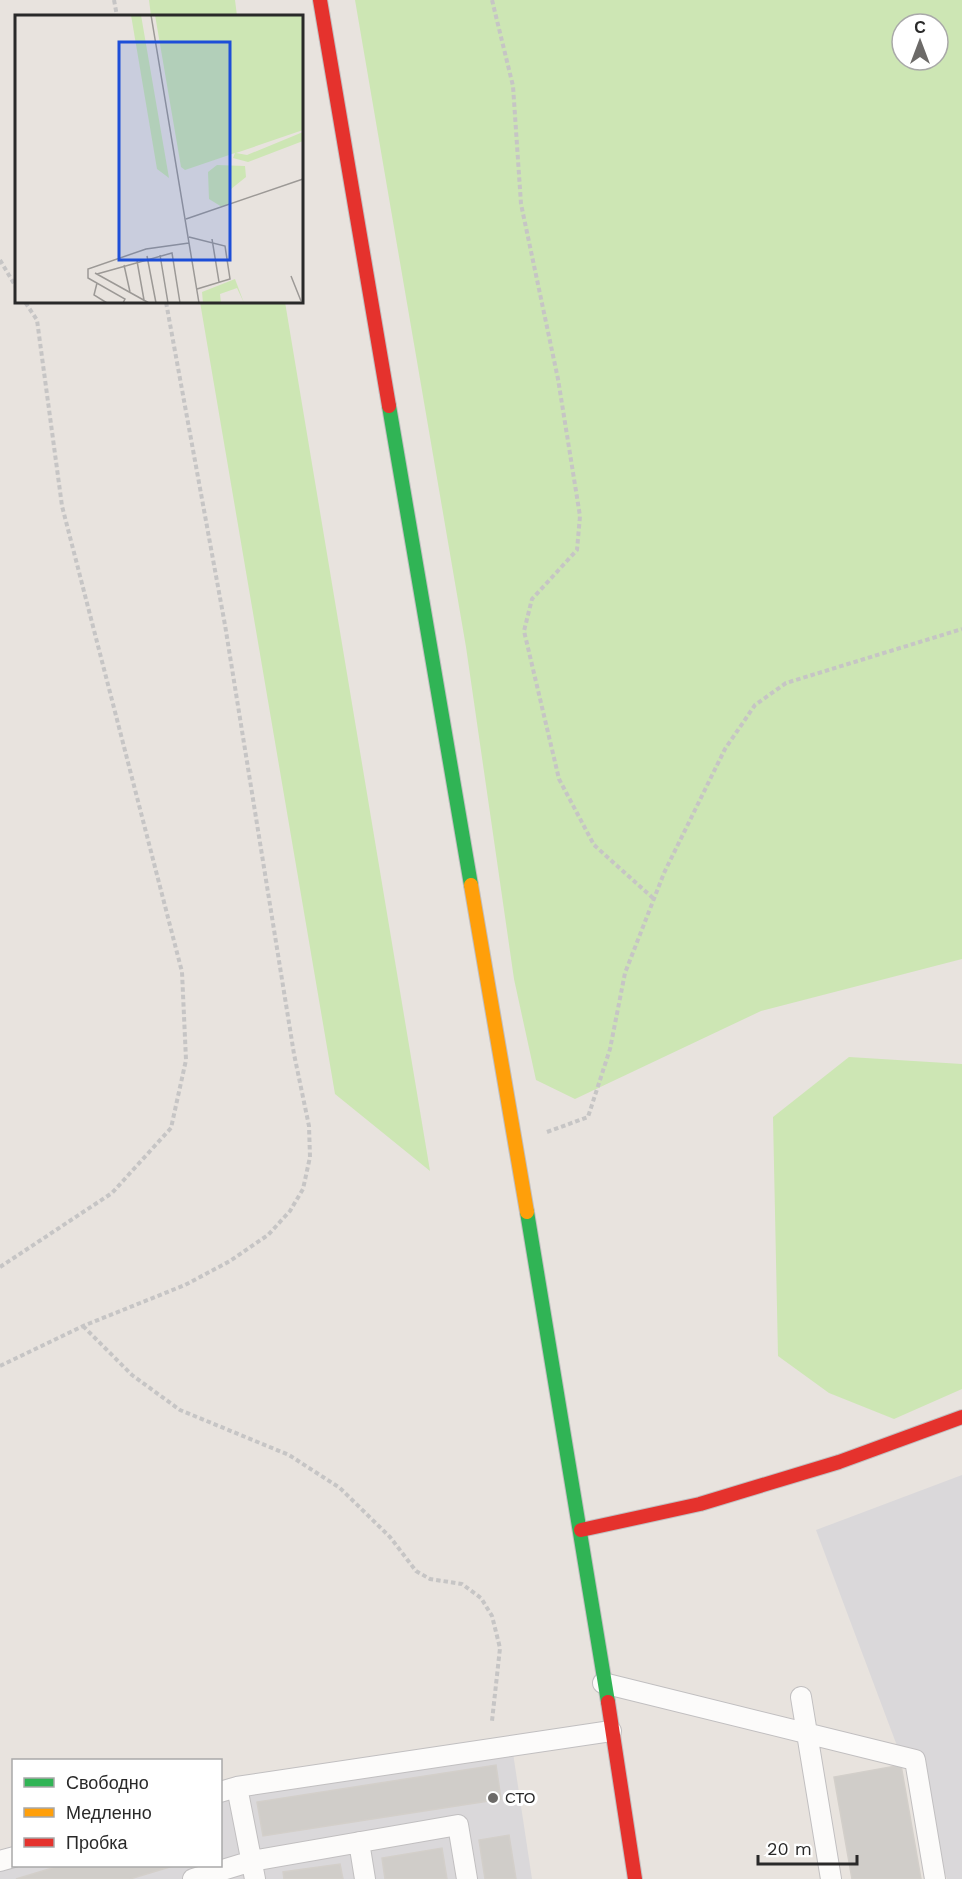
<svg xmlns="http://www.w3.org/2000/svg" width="962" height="1879" font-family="'Work Sans',sans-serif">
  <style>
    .industrial { fill: #dad8da }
    .green { fill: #cde6b4; fill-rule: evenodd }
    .building { fill: #d0cdc9; stroke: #d3cfca; stroke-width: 1.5 }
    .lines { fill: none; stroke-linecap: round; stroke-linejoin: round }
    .lane-casing { stroke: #c1bfc0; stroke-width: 22 }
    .fast-casing { stroke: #c1bfc0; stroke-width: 16 }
    .slow-casing { stroke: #c1bfc0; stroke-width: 16 }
    .jam-casing { stroke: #c1bfc0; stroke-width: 16 }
    .path { stroke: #c6c5c5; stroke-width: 4; stroke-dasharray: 4.5 3; stroke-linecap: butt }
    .lane { stroke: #fcfbfa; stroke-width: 20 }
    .fast { stroke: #30b455; stroke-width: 14 }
    .slow { stroke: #ff9f0a; stroke-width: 14 }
    .jam { stroke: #e5322d; stroke-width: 14 }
    .poi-dot { fill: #6c6a68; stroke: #fff; stroke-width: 2 }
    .labels { text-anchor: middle; stroke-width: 6; stroke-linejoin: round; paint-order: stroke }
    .poi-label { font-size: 15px; fill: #292929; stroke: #fff; text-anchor: start }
    .inset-road { fill: none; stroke: #9c9996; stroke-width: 1.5 }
    .view { fill: #1d4ed8; fill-opacity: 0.15; stroke: #1d4ed8; stroke-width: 3 }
    .inset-edge { fill: none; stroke: #292929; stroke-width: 3 }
  </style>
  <rect width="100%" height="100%" fill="#e8e3de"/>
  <path class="industrial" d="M 962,1475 L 962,1879 L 947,1879 L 816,1530 Z
    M 513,1753 L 532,1879 L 0,1879 L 0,1871 L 18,1866 L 220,1866 L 221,1801 L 252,1791 Z"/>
  <path class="green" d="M 149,0 L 235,0 L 237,16 L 151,16 Z
    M 355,0 L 962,0 L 962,959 L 761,1011 L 575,1099 L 536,1080 L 514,979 L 466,647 ZM 902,24 L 938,24 L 938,60 L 902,60 Z
    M 200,302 L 285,302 L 430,1171 L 335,1094 Z
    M 849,1057 L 962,1064 L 962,1389 L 894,1419 L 829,1393 L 778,1356 L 773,1117 Z"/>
  <path class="building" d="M 496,1765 L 501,1799 L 263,1836 L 257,1802 Z
    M 901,1765 L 921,1879 L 852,1879 L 834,1777 Z
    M 509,1835 L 516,1879 L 485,1879 L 479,1840 Z
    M 442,1848 L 447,1879 L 385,1879 L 382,1858 Z
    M 340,1864 L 343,1879 L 284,1879 L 283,1872 Z
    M 59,1866 L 173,1866 L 130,1879 L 16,1879 Z"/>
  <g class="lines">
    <defs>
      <path id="lane" d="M 603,1683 L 915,1760 L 935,1879
        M 801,1697 L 831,1879
        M 237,1787 L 255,1879
        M 220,1792 L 237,1787 L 611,1731
        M 359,1842 L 365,1879
        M 0,1861 L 14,1857
        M 193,1879 L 252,1861 L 458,1825 L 467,1879"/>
      <path id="fast" d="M 389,406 L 471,885
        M 527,1212 L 608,1702"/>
      <path id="slow" d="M 471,885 L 527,1212"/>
      <path id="jam" d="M 320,0 L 389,406
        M 581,1530 L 700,1504 L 839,1462 L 962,1417
        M 608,1702 L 635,1879"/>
    </defs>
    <use href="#lane" class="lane-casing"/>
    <use href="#fast" class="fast-casing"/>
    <use href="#slow" class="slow-casing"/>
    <use href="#jam" class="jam-casing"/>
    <path class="path" d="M 114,0 L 117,16
      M 492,0 L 513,86 L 521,204 L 558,379 L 580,516 L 577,550 L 532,599 L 524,631 L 559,779 L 594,845 L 654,899
      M 0,260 L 16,287
      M 547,1132 L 588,1117 L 610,1049 L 625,973 L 664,873 L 725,749 L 755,705 L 786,683 L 962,629
      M 0,1267 L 112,1193 L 171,1128 L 186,1060 L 182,972 L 62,506 L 37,320 L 25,302
      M 83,1326 L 132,1375 L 180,1410 L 289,1455 L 340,1488 L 390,1537 L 416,1571 L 430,1579 L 462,1584 L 481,1598 L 492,1616 L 500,1648 L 492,1721
      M 0,1366 L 83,1326 L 185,1285 L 230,1261 L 268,1235 L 290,1211 L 303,1189 L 310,1157 L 309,1126 L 294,1054 L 225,625 L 166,302"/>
    <use href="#lane" class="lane"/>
    <use href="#fast" class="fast"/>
    <use href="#slow" class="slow"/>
    <use href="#jam" class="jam"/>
  </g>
  <circle class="poi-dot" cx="493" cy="1798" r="6"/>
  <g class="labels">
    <g class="poi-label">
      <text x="505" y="1803">СТО</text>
    </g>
  </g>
  <g transform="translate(15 15)">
    <rect width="288" height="288" fill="#e8e3de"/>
    <path d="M 116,0 L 126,0 L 154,163 L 142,154 ZM 140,0 L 288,0 L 288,115 L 221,138 L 232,140 L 288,117 L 288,126 L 233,147 L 218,143 L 220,138 L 170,155 L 166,152 ZM 202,150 L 230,151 L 231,162 L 216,174 L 216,188 L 207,192 L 194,184 L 193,157 ZM 220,264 L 229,288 L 222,273 L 205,279 L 206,288 L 188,288 L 187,277 Z" fill="#cde6b4"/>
    <path class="inset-road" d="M 136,0 L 184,288M 171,204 L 288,164M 174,222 L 210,231 L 215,264 L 182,274M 197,224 L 204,267M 145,240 L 153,288M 132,241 L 141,288M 122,246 L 129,285M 109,250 L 115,277M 80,258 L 134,288M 82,259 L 157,238 L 165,288M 276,261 L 286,286M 82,268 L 79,280 L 92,288M 108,288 L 110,284 L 73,263 L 73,254 L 131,234 L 174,228"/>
    <path class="view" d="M 104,27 L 215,27 L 215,245 L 104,245 Z"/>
    <rect width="288" height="288" class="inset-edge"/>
  </g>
  <rect x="12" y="1759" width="210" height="108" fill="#ffffff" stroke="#a9a9a9" stroke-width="1.5"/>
  <rect x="24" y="1778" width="30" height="9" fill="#30b455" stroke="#a9a9a9" stroke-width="1.5"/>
  <text x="66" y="1789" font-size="18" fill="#292929">Свободно</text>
  <rect x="24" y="1808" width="30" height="9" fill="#ff9f0a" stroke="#a9a9a9" stroke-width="1.5"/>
  <text x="66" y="1819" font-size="18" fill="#292929">Медленно</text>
  <rect x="24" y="1838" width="30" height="9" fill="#e5322d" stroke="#a9a9a9" stroke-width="1.5"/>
  <text x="66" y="1849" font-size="18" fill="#292929">Пробка</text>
  <g transform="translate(920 42)"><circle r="28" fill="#ffffff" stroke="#a9a9a9" stroke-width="1.5"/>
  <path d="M0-4.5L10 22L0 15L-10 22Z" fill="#6c6a68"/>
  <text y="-9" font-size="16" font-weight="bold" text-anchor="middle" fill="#292929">С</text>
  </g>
  <path d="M758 1855v9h99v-9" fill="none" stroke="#292929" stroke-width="3"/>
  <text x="767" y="1855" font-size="18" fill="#292929" stroke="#ffffff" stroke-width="4.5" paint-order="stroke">20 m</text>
</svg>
